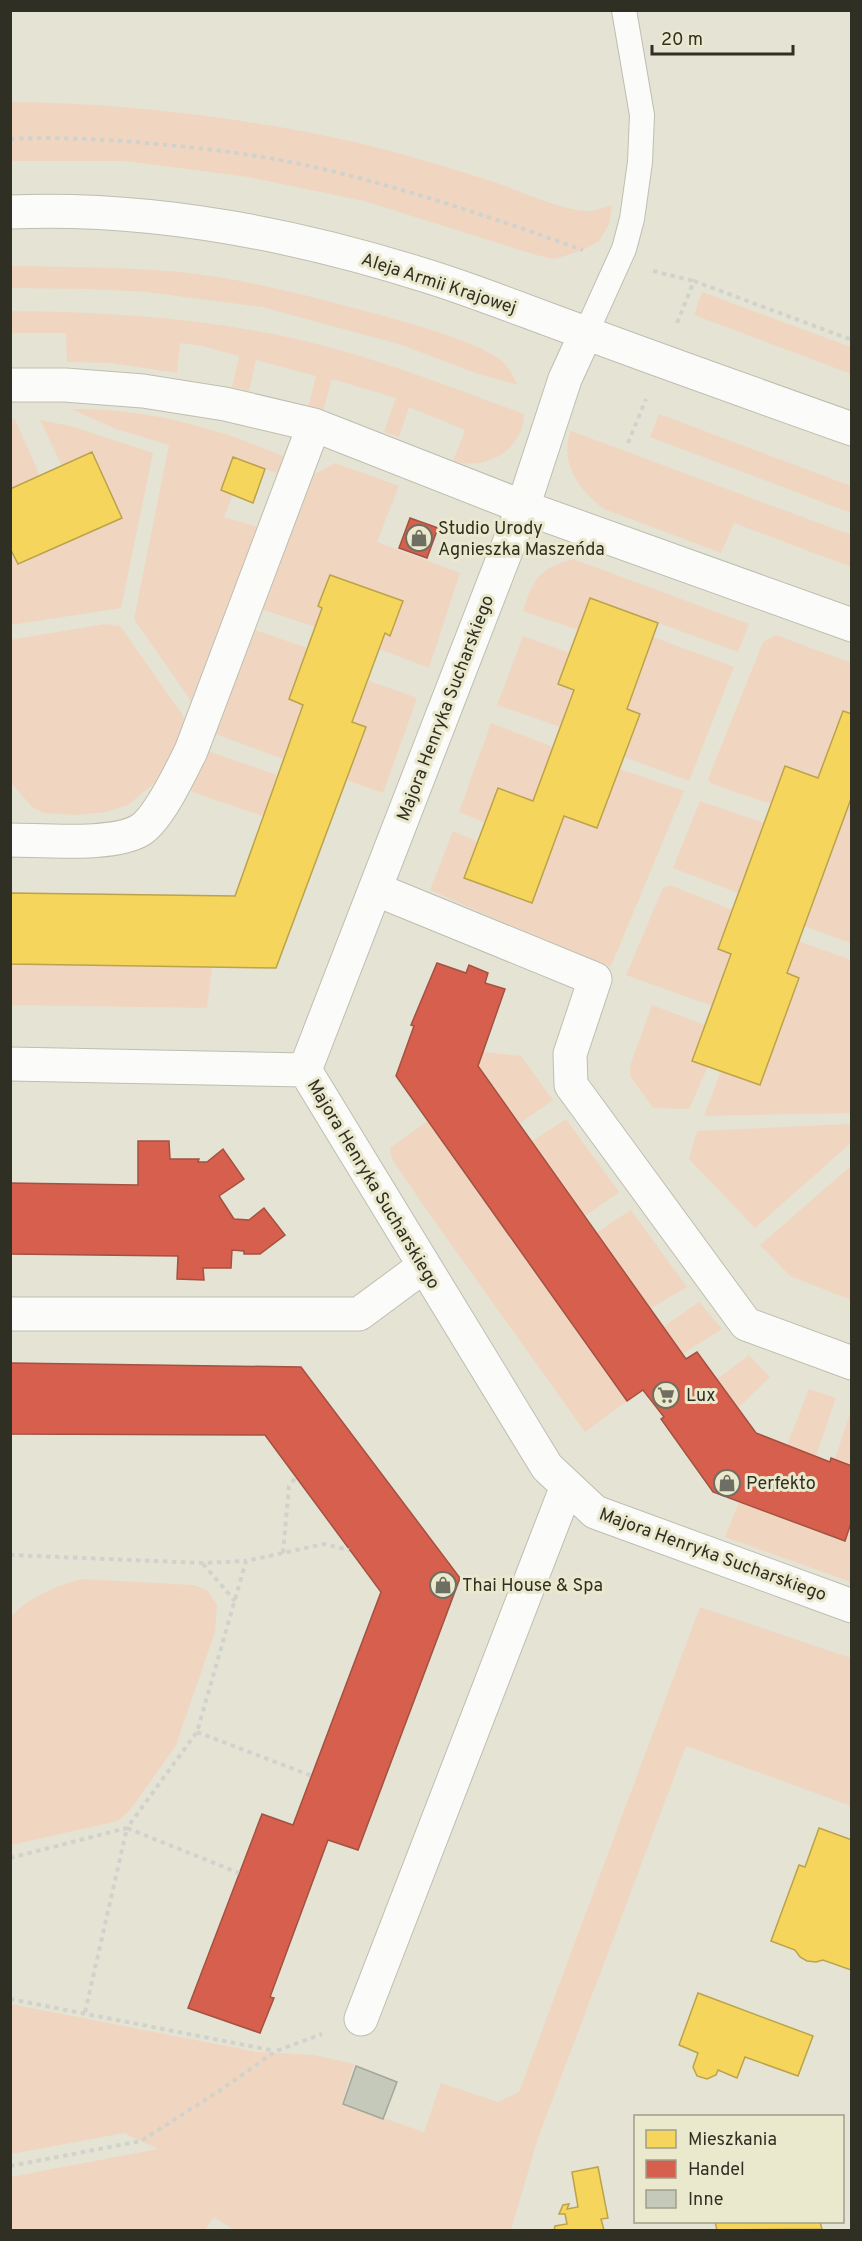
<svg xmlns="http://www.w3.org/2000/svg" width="862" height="2241" font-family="Overpass,sans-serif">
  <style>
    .green { fill: #f0d6c1 }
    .homes { fill: #f6d55c; stroke: #bba34b; stroke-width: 1.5 }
    .shops { fill: #d6604d; stroke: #a45141; stroke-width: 1.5 }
    .building { fill: #c5c9ba; stroke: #a4a69a; stroke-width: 1.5 }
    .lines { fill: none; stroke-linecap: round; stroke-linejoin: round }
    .service-casing { stroke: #bebeb1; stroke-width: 26 }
    .minor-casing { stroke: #bebeb1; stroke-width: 35 }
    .tertiary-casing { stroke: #bebeb1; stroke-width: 35 }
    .path { stroke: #d2d2cd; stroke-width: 4; stroke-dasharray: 4.5 4.5; stroke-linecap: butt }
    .service { stroke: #fbfbf9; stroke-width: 24 }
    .minor { stroke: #fbfbf9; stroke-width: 33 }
    .tertiary { stroke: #fbfbf9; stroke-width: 33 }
    .labels { text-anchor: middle; stroke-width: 6; stroke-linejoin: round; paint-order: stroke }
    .street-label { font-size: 18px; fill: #302f24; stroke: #ebe9cd }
    .poi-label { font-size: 18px; fill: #302f24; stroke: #ebe9cd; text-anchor: start }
  </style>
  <rect width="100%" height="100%" fill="#e4e3d4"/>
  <path class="green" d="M 11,102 C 126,103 241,117 354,142 C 401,153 448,167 494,182 C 517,190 566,212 590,211 C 597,210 605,207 612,205 L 609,224 L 599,241 L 583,250 L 555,259 L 536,255 L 364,201 L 248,177 L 125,161 L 11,161 Z
    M 11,266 C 67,267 123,267 179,272 C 249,279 317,298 384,316 C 415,325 480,342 503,362 C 509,368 514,378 518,385 L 475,373 L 402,345 L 262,307 L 146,292 L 90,289 L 11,288 Z
    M 702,292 L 851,347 L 851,374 L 694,315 Z
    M 11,311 C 111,312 210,318 309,342 C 382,360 453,388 524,414 C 523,451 486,471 453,461 L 465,430 L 409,407 L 399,437 L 384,432 L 396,398 L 332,379 L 323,411 L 308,408 L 316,376 L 256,360 L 249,391 L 232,387 L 239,356 L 202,346 L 180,343 L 177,373 L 111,363 L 67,362 L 66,333 L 11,333 Z
    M 71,409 C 147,408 220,428 289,459 L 282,475 L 233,457 L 221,490 L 233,495 L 224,517 L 258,527 L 191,701 L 134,619 L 169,445 L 116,429 Z
    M 659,414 L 851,486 L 851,513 L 650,437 Z
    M 11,419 L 15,419 L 40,476 L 11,489 Z
    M 40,420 L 71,426 L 153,453 L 121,608 L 11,625 L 10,548 L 18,564 L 121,518 L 92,453 L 62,466 Z
    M 571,431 L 851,535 L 851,567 L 734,523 L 721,553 L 604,509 C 580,491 558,462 571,431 Z
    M 335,463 L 399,486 L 377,542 L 460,573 L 429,668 L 379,649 L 385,633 L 390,635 L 402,601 L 330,575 L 318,606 L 322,608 L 315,627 L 258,608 L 306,479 Z
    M 573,559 L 749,624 L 738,652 L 590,598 L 578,630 L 523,611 C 534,578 538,569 573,559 Z
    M 105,624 L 120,626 L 182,714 L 185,721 L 178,742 L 158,780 L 128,805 L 106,812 L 76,815 L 44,813 L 33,808 L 11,783 L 10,640 Z
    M 250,628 L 307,648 L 289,698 L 303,705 L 283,759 L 210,732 Z
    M 776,635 L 851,663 L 851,714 L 842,711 L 818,778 L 785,766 L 771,804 L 712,784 L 708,779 L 763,642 Z
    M 523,636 L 570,653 L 558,684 L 574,690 L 560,727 L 497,705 Z
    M 653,637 L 734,667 L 689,781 L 624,757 L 640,714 L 627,709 Z
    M 367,680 L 417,698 L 383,793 L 346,780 L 366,728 L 352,722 Z
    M 491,723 L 553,747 L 533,801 L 498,788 L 485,823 L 459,812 Z
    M 205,750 L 277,775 L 263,816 L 192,792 L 190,787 Z
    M 620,769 L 684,791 L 611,966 L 522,934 L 498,920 L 430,890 L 453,831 L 478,842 L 464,878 L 532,903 L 564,816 L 597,828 Z
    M 851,796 L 851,943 L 804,926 Z
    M 700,801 L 764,823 L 738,893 L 673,868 Z
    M 670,885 L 732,910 L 718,948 L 731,954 L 712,1006 L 626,975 L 663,888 Z
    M 798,941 L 851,960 L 851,1113 L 704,1116 L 721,1071 L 760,1085 L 799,979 L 787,973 Z
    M 11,964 L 212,967 L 207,1008 L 11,1005 Z
    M 652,1005 L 705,1025 L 692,1060 L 708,1066 L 689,1109 L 653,1108 L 630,1076 L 630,1066 Z
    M 483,1052 L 521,1056 L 553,1100 L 519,1124 L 478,1066 Z
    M 566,1119 L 619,1192 L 584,1217 L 531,1142 Z
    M 428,1121 L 627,1401 L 585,1432 L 430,1215 L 398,1168 L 392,1159 L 390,1148 Z
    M 851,1124 L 851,1143 L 755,1228 L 689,1159 L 697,1131 Z
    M 851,1166 L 851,1300 L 790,1276 L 760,1245 Z
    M 631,1210 L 687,1287 L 650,1309 L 596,1233 Z
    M 699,1302 L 722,1329 L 682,1354 L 663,1327 Z
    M 749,1355 L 770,1377 L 737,1409 L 717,1379 Z
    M 809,1389 L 836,1398 L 816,1456 L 787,1445 Z
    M 851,1410 L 851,1466 L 835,1459 Z
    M 739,1502 L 845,1541 L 851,1520 L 851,1582 L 725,1537 Z
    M 82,1579 L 194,1585 L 208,1591 L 217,1605 L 215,1632 L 176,1745 L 131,1809 L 118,1821 L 11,1845 L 11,1616 C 32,1596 53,1587 82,1579 Z
    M 700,1607 L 851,1658 L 851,1806 L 686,1746 L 538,2138 L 511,2230 L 234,2230 L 214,2217 L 205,2230 L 11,2230 L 11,2177 L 158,2149 L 124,2133 L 11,2154 L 11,2004 L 257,2052 L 314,2055 L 354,2064 L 342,2104 L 424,2132 L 441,2083 L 498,2102 L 519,2092 Z"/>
  <path class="homes" d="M 92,452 L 122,518 L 18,564 L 10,548 L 10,489 Z
    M 233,457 L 265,469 L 253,503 L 221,490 Z
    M 330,575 L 403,601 L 390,636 L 385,633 L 352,722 L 366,727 L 276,968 L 10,964 L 10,893 L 235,896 L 303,705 L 289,699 L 322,608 L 318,606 Z
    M 590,598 L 658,623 L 627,709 L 640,714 L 597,828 L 564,816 L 532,903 L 464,878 L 498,788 L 533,801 L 574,690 L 558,684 Z
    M 843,711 L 852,714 L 852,796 L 787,973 L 799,978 L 760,1085 L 692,1061 L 731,954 L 718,949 L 785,766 L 818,778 Z
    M 819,1828 L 852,1840 L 851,1970 L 823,1960 L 816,1962 L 807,1961 L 800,1957 L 795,1950 L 771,1941 L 799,1865 L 805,1867 Z
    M 698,1993 L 813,2036 L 798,2076 L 745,2057 L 737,2078 L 718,2070 L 716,2075 L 707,2079 L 697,2076 L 693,2067 L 698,2053 L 679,2045 Z
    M 598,2167 L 608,2218 L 601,2219 L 604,2230 L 554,2230 L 555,2226 L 567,2224 L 565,2214 L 559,2214 L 563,2205 L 569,2204 L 567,2209 L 578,2207 L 572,2172 Z
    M 715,2222 L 820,2222 L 822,2229 L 717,2230 Z"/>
  <path class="shops" d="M 410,518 L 438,528 L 427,558 L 399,548 Z
    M 437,963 L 466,973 L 469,965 L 488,973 L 485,983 L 505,989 L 478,1066 L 686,1359 L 697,1352 L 756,1433 L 830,1462 L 831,1458 L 852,1466 L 852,1520 L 845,1541 L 713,1492 L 661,1419 L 664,1417 L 643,1390 L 627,1401 L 396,1076 L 414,1026 L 411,1025 Z
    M 138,1141 L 169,1141 L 170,1159 L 199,1159 L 198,1162 L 207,1162 L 223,1149 L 244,1179 L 219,1196 L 234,1219 L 249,1220 L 264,1208 L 285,1235 L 260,1254 L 244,1254 L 244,1251 L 232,1250 L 231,1268 L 203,1268 L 204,1280 L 177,1279 L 178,1256 L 10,1254 L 10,1183 L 138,1185 Z
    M 10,1363 L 301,1367 L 460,1578 L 358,1850 L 328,1840 L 270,1997 L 274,1998 L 260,2033 L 188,2008 L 262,1814 L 293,1825 L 381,1592 L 265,1435 L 10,1434 Z"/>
  <path class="building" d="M 356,2066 L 397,2082 L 383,2119 L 343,2104 Z"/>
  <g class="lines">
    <defs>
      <path id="service" d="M 586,333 L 624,249 L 632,219 L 640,162 L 642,115 L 624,10"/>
      <path id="minor" d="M 586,333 L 565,379 L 523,507 L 305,1070 L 547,1467 L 595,1512 L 852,1606
        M 10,385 L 65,385 L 143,391 L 225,404 L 314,425 L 523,507 L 852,625
        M 10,840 C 43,840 116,847 142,829 C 160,816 181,771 191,751 L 314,425
        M 375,889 L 595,979 L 570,1054 L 571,1085 L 746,1324 L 852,1363
        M 10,1064 L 305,1070
        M 10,1314 L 359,1314 L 424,1266
        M 361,2019 L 567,1486"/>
      <path id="tertiary" d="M 10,212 C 151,206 295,234 430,277 C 481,293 532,314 583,332 C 672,365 762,397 852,429"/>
    </defs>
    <use href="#service" class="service-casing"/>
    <use href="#minor" class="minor-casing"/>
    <use href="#tertiary" class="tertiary-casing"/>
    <path class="path" d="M 10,139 C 70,136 129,141 188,147 C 234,152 281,159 327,170 C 414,191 499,220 583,250
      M 653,271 L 694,281
      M 677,323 L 694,281 L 852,340
      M 628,443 L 646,399
      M 283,1553 L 289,1486 L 296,1477
      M 10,1555 L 203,1563 L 246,1561
      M 203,1564 L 235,1601
      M 197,1732 L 312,1776
      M 10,1858 L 127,1828 L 197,1732 L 246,1561 L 324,1544 L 349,1550
      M 10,1999 L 275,2051
      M 85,2012 L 127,1828 L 239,1873
      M 10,2166 L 141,2141 L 219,2091 L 276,2051 L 322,2034"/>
    <use href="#service" class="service"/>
    <use href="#minor" class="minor"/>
    <use href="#tertiary" class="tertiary"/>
  </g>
  <defs>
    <symbol id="shop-ring" viewBox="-11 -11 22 22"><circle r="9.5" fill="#ebe9cd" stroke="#6f6e62" stroke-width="1.5"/><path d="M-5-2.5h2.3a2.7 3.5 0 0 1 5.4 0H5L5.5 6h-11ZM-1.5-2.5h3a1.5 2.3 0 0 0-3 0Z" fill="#6f6e62"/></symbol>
    <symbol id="supermarket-ring" viewBox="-11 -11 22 22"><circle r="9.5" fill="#ebe9cd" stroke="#6f6e62" stroke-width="1.5"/><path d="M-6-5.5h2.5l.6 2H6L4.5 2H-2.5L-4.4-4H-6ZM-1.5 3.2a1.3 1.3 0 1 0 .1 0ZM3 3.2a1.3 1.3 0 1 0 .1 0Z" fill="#6f6e62"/></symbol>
  </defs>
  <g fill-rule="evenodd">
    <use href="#shop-ring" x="404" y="523" width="30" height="30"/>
    <use href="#supermarket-ring" x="651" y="1380" width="30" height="30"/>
    <use href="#shop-ring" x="712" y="1468" width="30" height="30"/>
    <use href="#shop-ring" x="428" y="1570" width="30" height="30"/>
  </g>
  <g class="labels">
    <g class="street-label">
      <text transform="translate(439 283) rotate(18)" y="6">Aleja Armii Krajowej</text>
      <text transform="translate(445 708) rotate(-69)" y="6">Majora Henryka Sucharskiego</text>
      <text transform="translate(374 1184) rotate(59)" y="6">Majora Henryka Sucharskiego</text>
      <text transform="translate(713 1554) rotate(20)" y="6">Majora Henryka Sucharskiego</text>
    </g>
    <g class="poi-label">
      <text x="438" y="534">Studio Urody<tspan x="438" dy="21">Agnieszka Maszeńda</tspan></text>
      <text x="686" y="1401">Lux</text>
      <text x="746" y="1489">Perfekto</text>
      <text x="462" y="1591">Thai House &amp; Spa</text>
    </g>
  </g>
  <rect width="862" height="2241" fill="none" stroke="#302f24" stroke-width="24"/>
  <rect x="634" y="2115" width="210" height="108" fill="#ebe9cd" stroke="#a09f89" stroke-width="1.5"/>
  <rect x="646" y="2130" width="30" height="18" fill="#f6d55c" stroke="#a09f89" stroke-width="1.5"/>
  <text x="688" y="2145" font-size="18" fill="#302f24">Mieszkania</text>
  <rect x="646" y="2160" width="30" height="18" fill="#d6604d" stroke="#a09f89" stroke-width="1.5"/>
  <text x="688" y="2175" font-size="18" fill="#302f24">Handel</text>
  <rect x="646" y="2190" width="30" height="18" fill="#c5c9ba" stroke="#a09f89" stroke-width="1.5"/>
  <text x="688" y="2205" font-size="18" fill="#302f24">Inne</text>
  <path d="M652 45v9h141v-9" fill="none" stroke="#302f24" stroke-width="3"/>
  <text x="661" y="45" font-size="18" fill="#302f24" stroke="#ebe9cd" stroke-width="4.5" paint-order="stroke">20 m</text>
</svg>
